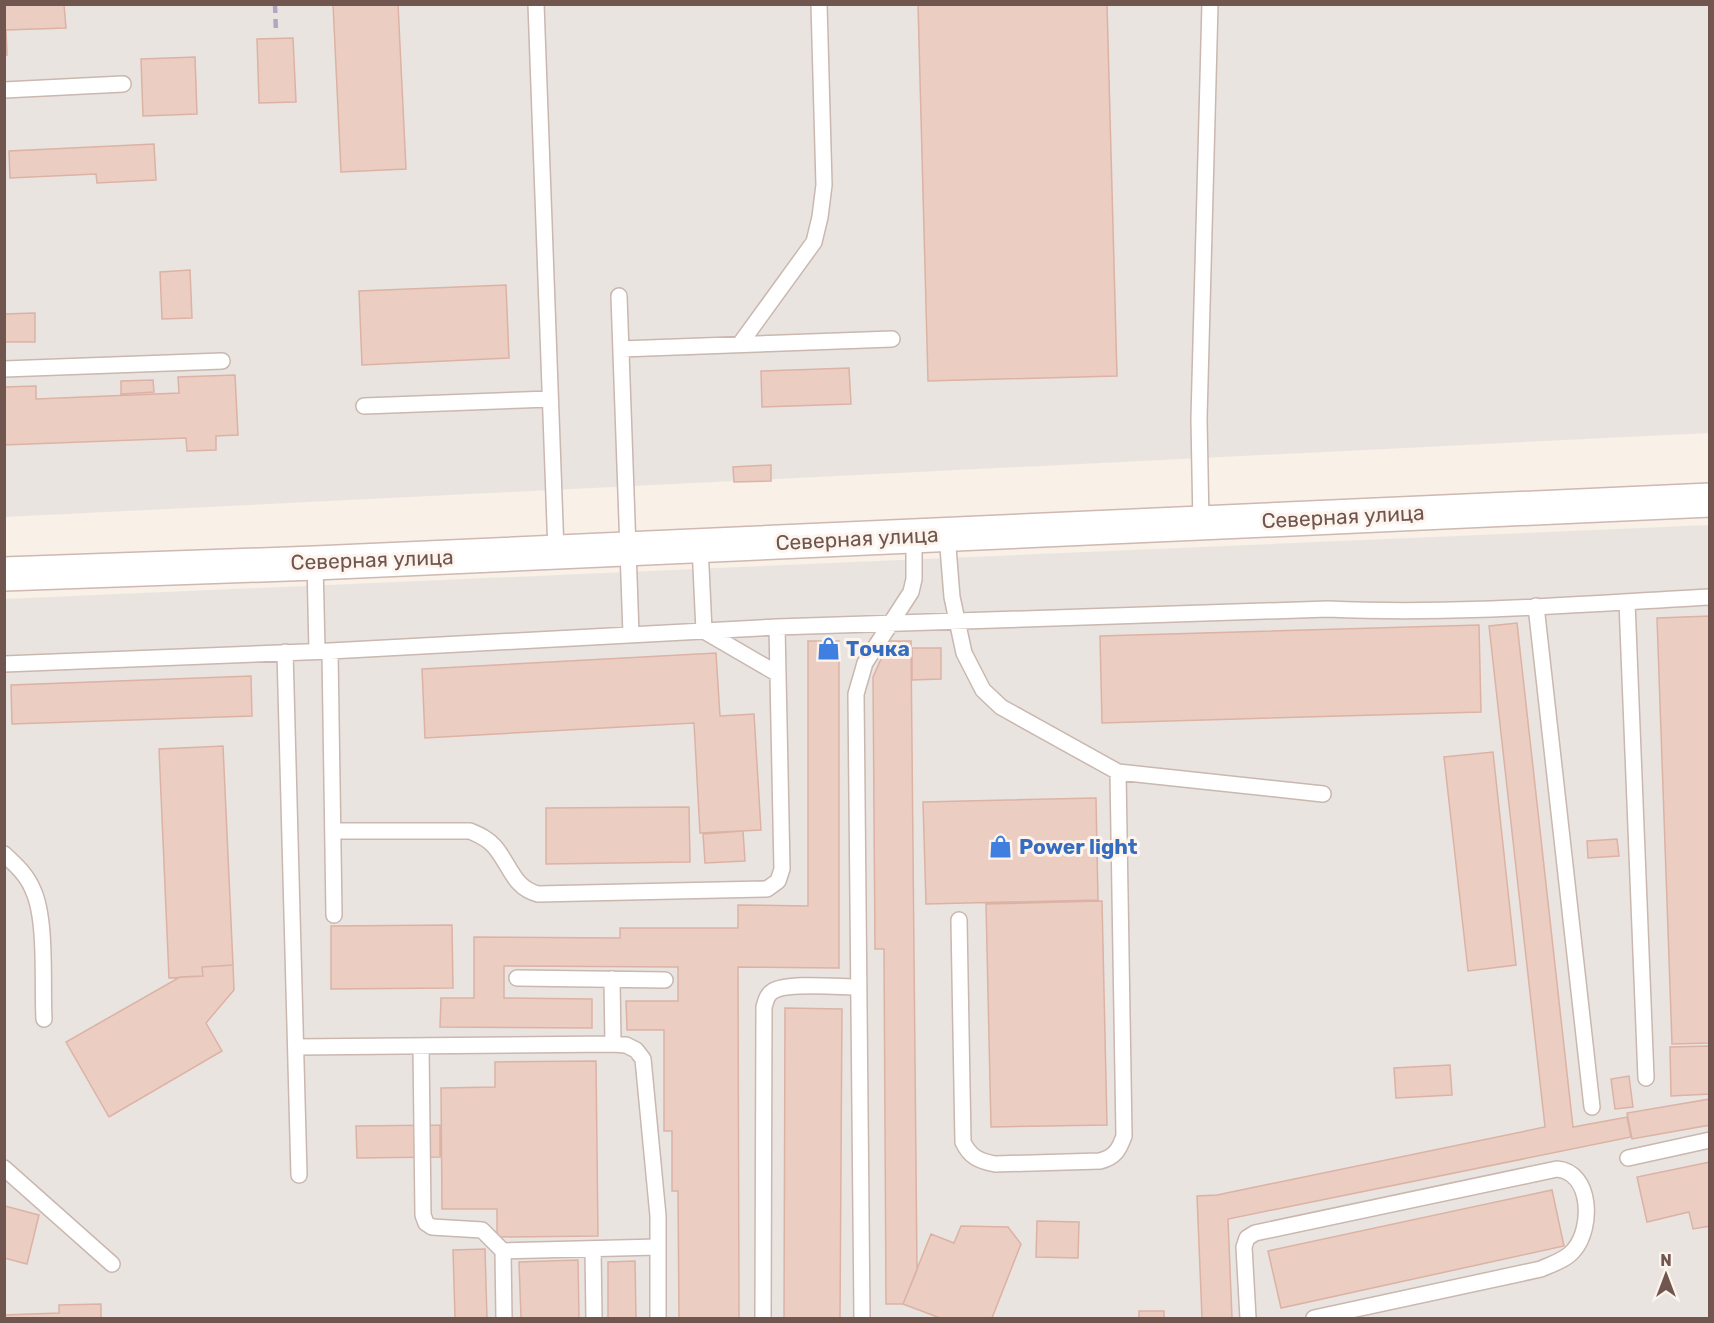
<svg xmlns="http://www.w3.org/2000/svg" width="1714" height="1323" font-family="Rubik,sans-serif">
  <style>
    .industrial { fill: #eae4e0 }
    .building { fill: #ebcdc2; stroke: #dcb2a5; stroke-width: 1.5 }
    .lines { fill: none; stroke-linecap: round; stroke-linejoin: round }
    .service-casing { stroke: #cab7af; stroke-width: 18 }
    .secondary-casing { stroke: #ceb8b0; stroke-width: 36 }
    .service { stroke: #fff; stroke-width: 15 }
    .secondary { stroke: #fff; stroke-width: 33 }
    .rail { stroke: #b2a7c2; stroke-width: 4.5; stroke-dasharray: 9 6; stroke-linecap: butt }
    .labels { text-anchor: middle; stroke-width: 6; stroke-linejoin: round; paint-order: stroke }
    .street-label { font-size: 21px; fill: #70564f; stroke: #fdf4ed }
    .shop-label { font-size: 21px; font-weight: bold; fill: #366cbe; stroke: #fdf4ed; text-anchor: start }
  </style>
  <rect width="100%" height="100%" fill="#f9f0e7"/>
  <path class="industrial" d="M 5,5 L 1709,5 L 1709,433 L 5,517 Z
    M 1709,525 L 1709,1318 L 5,1318 L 4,599 Z"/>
  <path class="building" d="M 4,4 L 64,4 L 66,28 L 6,30 L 7,55 L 4,55 Z
    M 333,4 L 398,4 L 406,169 L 341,172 Z
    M 918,4 L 1107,4 L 1117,376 L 928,381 Z
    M 293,38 L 296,102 L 259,103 L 257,39 Z
    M 195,57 L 197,114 L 143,116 L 141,59 Z
    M 154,144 L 156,180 L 97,183 L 96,174 L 10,178 L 9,151 Z
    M 190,270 L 192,318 L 162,319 L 160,272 Z
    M 506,285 L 509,358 L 362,365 L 359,291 Z
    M 35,313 L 35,342 L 4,342 L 4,314 Z
    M 849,368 L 851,404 L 762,407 L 761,371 Z
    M 235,375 L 238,435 L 216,436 L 216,450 L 187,451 L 186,438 L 4,445 L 4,387 L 36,386 L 36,399 L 179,393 L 178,377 Z
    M 153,380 L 154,392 L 121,394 L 121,381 Z
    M 771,465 L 771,481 L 734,482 L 733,467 Z
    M 1710,616 L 1710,1043 L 1672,1044 L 1657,618 Z
    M 1517,623 L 1573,1127 L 1627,1117 L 1631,1137 L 1228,1219 L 1232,1318 L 1202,1318 L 1197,1196 L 1217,1195 L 1545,1127 L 1489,626 Z
    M 1479,625 L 1481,712 L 1102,723 L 1100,636 Z
    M 808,641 L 839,641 L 839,968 L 738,967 L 739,1318 L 679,1318 L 678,1191 L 672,1191 L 672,1131 L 664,1131 L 664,1030 L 627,1030 L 626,1001 L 678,1001 L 678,967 L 504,966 L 504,998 L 592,999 L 592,1028 L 440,1027 L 441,998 L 474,998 L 474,937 L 620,938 L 620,928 L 738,928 L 738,905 L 808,906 Z
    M 889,641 L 911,641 L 917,1270 L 903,1304 L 886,1304 L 884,949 L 875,949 L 873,677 Z
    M 912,648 L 941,648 L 941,679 L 912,680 Z
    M 716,653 L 720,716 L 754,714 L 761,830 L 700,833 L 694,723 L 425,738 L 422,669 Z
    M 251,676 L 252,716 L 12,724 L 11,685 Z
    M 223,746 L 233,965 L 202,967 L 203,976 L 169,978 L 159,749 Z
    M 1493,752 L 1516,965 L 1468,971 L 1444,757 Z
    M 1096,798 L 1098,900 L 926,904 L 923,802 Z
    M 689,807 L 690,862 L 546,864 L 546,808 Z
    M 743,831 L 745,861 L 705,863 L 703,834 Z
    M 1617,839 L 1619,856 L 1588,858 L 1587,841 Z
    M 1102,901 L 1107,1125 L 991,1127 L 986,904 Z
    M 452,925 L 453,988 L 331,989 L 331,926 Z
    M 233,965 L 234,990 L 206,1023 L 222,1051 L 109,1117 L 66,1042 L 180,977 L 203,976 L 202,967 Z
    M 785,1008 L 842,1009 L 840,1318 L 784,1318 Z
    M 1710,1046 L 1710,1094 L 1671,1096 L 1670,1047 Z
    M 596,1061 L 598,1236 L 497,1237 L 497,1209 L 442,1209 L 441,1088 L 495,1087 L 495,1062 Z
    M 1450,1065 L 1452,1095 L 1396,1098 L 1394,1068 Z
    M 1629,1076 L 1633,1107 L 1615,1109 L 1611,1079 Z
    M 1710,1099 L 1710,1125 L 1632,1139 L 1627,1113 Z
    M 440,1125 L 440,1157 L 357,1158 L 356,1126 Z
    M 1710,1162 L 1710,1226 L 1693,1229 L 1689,1212 L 1647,1222 L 1637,1177 Z
    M 1552,1190 L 1564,1246 L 1281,1308 L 1268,1251 Z
    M 5,1206 L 39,1215 L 27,1264 L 4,1258 Z
    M 1037,1221 L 1079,1222 L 1078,1258 L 1036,1257 Z
    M 961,1226 L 1008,1227 L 1021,1244 L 992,1318 L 940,1318 L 903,1304 L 931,1234 L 954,1243 Z
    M 485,1249 L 487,1318 L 455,1318 L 453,1250 Z
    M 578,1260 L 579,1318 L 521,1318 L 519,1262 Z
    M 635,1261 L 636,1318 L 608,1318 L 608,1262 Z
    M 101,1304 L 101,1318 L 4,1318 L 4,1315 L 59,1313 L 59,1305 Z
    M 1139,1311 L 1164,1311 L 1164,1318 L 1139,1318 Z"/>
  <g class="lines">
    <defs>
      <path id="service" d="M 536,4 L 556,552
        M 4,90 L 123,84
        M 619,296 L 631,634
        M 740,344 L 814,242 L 820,217 L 824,185 L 819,4
        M 621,349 L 892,339
        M 4,369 L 222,361
        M 364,406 L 550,399
        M 1201,523 L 1199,419 L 1210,4
        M 947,535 L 952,597 L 964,653 L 983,690 L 1001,707 L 1118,772 L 1323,794
        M 700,546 L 704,631 L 778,674
        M 315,563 L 317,651
        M 1627,602 L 1646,1078
        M 1536,606 L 1592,1107
        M 330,651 L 334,915
        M 285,652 L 299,1175
        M 4,664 L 330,651 L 777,627 L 1328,609 C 1455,615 1582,604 1710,597
        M 333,831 L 470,831 C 479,835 487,838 494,846 C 510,864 513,888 538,894 L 767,889 L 778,881 L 782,869 L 777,627
        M 4,854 C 16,865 27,875 33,890 C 47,920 42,984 44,1019
        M 959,920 L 963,1142 C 970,1157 979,1161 995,1164 L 1100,1161 C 1115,1157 1119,1150 1124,1136 L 1118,772
        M 517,978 L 665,980
        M 612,979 L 613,1044
        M 421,1046 L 423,1215 L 426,1223 L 432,1227 L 482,1230 L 503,1251 L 504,1318
        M 296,1047 L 613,1044 L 626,1045 L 636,1050 L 643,1059 L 658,1216 L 658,1318
        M 1628,1158 L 1710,1140
        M 4,1168 L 112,1264
        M 593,1249 L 594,1318
        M 503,1251 L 658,1247
        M 763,1318 L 764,1007 C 766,1000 767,995 773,991 C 788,982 839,987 859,987
        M 862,1318 L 856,694 L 865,663 L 911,592 L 914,579 L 914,536
        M 1248,1318 L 1244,1247 L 1247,1238 L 1255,1233 L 1557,1169 C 1592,1172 1593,1228 1574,1250 C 1566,1260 1552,1264 1541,1269 L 1314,1318"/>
      <path id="secondary" d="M 4,574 L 315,563 L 1710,500"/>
    </defs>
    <use href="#service" class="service-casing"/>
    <use href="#secondary" class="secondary-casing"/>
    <use href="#service" class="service"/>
    <use href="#secondary" class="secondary"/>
    <path class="rail" d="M 275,4 L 276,34"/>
  </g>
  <defs>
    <symbol id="shop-bare" viewBox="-9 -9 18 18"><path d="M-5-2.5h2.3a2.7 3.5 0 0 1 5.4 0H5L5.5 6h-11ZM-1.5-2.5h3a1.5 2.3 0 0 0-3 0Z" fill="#3f7fe0" stroke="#fdf4ed" stroke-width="2.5" paint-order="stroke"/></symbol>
  </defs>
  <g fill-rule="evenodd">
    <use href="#shop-bare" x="812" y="632" width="33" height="33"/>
    <use href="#shop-bare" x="984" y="830" width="33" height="33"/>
  </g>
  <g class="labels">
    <g class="street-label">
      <text transform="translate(1343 517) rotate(-3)" y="7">Северная улица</text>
      <text transform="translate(857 539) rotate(-3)" y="7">Северная улица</text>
      <text transform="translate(372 560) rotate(-2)" y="7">Северная улица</text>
    </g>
    <g class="shop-label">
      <text x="846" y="656">Точка</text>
      <text x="1019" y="854">Power light</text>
    </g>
  </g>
  <rect width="1714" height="1323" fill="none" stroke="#70564f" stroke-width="12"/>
  <g transform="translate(1666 1275)" stroke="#fdf4ed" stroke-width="4.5" paint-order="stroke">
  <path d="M0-4.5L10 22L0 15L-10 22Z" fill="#70564f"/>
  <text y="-9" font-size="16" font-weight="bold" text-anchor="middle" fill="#70564f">N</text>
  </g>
</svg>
